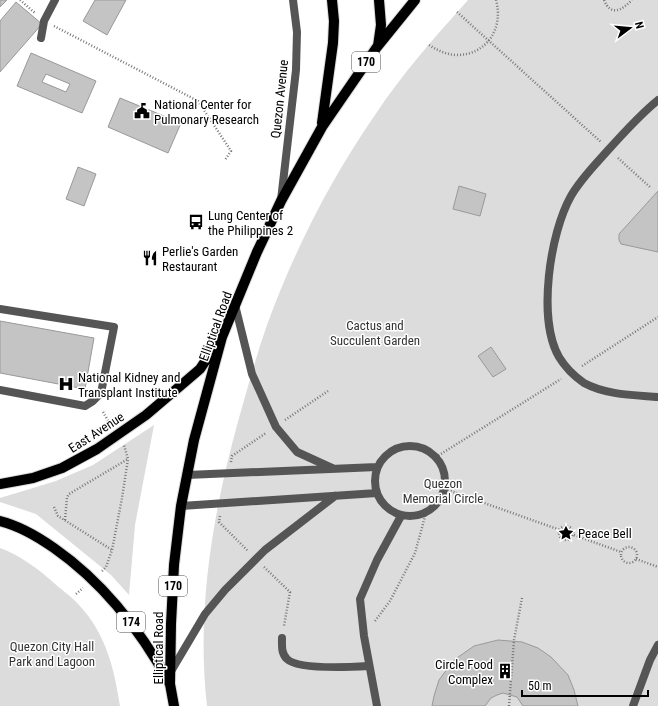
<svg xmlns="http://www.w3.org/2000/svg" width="658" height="706" font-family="'Roboto Condensed',sans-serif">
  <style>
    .green { fill: #dcdcdc }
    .building { fill: #c4c4c4; stroke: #999; fill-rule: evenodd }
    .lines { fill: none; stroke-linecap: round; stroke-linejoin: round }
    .primary-casing { stroke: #dbdbdb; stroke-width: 12 }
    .path { stroke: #777; stroke-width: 2.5; stroke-dasharray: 1 2; stroke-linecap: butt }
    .service { stroke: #555; stroke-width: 8 }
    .tertiary { stroke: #555; stroke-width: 8 }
    .primary { stroke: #000; stroke-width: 10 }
    .labels { text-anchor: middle; stroke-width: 3; stroke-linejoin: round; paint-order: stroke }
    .shield { fill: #fff; stroke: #4c4c4c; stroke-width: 1 }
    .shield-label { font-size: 12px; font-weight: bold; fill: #000 }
    .street-label { font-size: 13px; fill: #000; stroke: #fff }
    .poi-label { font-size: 13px; fill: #000; stroke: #fff; text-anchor: start }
    .park-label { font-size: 13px; fill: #333; stroke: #fff }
  </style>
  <rect width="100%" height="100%" fill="#fff"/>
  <path class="green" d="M 468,0 L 658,0 L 658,706 L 207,706 C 196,610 213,511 239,418 C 248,387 256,356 267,325 C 294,251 330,180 375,115 C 402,74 435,37 468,0 Z
    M 154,425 L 135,525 L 129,595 L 111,575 L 36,514 L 0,502 L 0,498 L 56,481 L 93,465 Z
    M 0,548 C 20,555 38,569 54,583 C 62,590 72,597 79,605 C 106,634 114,668 120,706 L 0,706 Z"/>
  <path class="building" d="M 0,0 L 7,0 L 0,7 Z
    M 95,0 L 126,0 L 107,35 L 83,21 Z
    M 16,2 L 42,24 L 0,72 L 0,21 Z
    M 31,53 L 96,81 L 82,113 L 17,86 ZM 46,74 L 70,84 L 66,92 L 42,82 Z
    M 120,98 L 181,123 L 168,153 L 108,127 Z
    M 78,167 L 96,174 L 84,206 L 66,199 Z
    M 459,186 L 486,194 L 480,216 L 453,209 Z
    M 658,191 L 658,252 L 621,244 L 619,240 L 619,234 Z
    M 0,321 L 94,338 L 85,389 L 0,373 Z
    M 491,347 L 506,369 L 493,377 L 478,356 Z
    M 498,640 L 522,642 L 538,648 L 551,657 L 568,675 L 574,690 L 578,706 L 523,706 L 517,697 L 503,693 L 497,695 L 491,698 L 485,706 L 432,706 L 434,696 L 439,680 L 454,660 L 474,646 Z"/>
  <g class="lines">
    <defs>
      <path id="primary" d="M 378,46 L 381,25 L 379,0
        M 322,123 L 333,43 L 334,21 L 332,0
        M 0,484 L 33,478 L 62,468 L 97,449 L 146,415 L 186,381 L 200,369 L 218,342
        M 0,521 C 20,526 37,536 54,548 C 104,583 141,631 170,684
        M 174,706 L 170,684 L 171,624 L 174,565 L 181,506 L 194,440 L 222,337 L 257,252 L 281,201 L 322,127 L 377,47 L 415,0"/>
    </defs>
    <use href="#primary" class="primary-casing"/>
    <path class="path" d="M 20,0 L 35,13
      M 604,0 C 611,17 622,10 632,0
      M 457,12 L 601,142
      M 54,26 L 198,101 L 231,151 L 225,160
      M 429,45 C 437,50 445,54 455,55 C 486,56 504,29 496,0
      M 618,158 L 651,188
      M 582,366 L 658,317
      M 103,412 L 110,424
      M 285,420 L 328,391
      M 436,457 L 561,379
      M 231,462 L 232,456 L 266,433
      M 445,489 L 560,530
      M 54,507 L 58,516 L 112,550
      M 220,516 L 219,522 L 248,551
      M 65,520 L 67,497 L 69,494 L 128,459
      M559 533a7 7 0 1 1 14 0a7 7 0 1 1-14 0Z
      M 574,535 L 621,552
      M621 555a8 8 0 1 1 16 0a8 8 0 1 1-16 0Z
      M 636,559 L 658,567
      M 264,567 L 290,592 L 284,626
      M 102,571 L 106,567 L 112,550 L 122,498 L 128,459 L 124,445
      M 76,594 L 83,588
      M 375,621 L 390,601 L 415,553 L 426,513
      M 509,706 L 514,640 L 522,598"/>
    <path class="service" d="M 41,38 L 44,21 L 55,0
      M 658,100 C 637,117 619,138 601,158 C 590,170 579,182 571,196 C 550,233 537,319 559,357 C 565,367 574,376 584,383 C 606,395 634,395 658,397
      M 235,305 L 252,374 L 276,427 L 297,452 L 332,468
      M 0,309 L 114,327 L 101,393 L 93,401 L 85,406 L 0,390
      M375 481a35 35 0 1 1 70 0a35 35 0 1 1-70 0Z
      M 187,475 L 377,467
      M 181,506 L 377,493
      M 282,638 C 282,646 281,653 287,659 C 298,670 352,667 369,666
      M 170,673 L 205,614 L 225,590 L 265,550 L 335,496
      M 377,706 L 364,636 L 360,599 L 377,560 L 401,516
      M 633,706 L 650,660 L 658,645"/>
    <path class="tertiary" d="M 281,200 L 296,70 L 297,32 L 293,0"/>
    <use href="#primary" class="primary"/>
  </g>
  <defs>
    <symbol id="civic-bare" viewBox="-9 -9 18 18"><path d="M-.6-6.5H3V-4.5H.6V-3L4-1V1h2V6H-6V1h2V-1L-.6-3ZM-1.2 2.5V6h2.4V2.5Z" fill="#000" stroke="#fff" stroke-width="2.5" paint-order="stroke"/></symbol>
    <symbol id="bus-bare" viewBox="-9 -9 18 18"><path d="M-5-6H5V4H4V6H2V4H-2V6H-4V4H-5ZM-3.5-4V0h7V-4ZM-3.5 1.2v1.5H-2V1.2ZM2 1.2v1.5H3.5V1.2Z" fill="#000" stroke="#fff" stroke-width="2.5" paint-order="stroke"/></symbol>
    <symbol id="restaurant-bare" viewBox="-9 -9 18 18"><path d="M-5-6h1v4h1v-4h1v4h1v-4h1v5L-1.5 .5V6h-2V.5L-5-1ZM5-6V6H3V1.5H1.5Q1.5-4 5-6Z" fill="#000" stroke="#fff" stroke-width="2.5" paint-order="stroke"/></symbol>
    <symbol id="hospital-bare" viewBox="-9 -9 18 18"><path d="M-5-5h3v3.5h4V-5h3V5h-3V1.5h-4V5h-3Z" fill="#000" stroke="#fff" stroke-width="2.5" paint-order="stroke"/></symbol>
    <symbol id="sight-bare" viewBox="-9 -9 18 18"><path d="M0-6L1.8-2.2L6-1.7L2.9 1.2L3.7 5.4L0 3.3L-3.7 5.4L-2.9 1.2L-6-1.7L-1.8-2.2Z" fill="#000" stroke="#fff" stroke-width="2.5" paint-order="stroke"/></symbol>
    <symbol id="building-bare" viewBox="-9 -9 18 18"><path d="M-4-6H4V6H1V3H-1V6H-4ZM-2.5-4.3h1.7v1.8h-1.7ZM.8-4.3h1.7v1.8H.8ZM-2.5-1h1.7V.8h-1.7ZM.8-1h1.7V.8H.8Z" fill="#000" stroke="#fff" stroke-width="2.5" paint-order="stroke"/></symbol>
  </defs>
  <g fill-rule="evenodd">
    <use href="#civic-bare" x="131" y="100" width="22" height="22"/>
    <use href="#bus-bare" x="185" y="211" width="22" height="22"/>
    <use href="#restaurant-bare" x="139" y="247" width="22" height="22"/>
    <use href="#hospital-bare" x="55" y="373" width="22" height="22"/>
    <use href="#sight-bare" x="555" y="522" width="22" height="22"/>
    <use href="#building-bare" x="494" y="660" width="22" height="22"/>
  </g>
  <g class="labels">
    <g class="shield">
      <rect x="352" y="52" width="28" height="20" rx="3"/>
      <rect x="159" y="576" width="28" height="20" rx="3"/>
      <rect x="117" y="612" width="28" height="20" rx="3"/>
    </g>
    <g class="shield-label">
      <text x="366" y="66">170</text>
      <text x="173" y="590">170</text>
      <text x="131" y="626">174</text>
    </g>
    <g class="street-label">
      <text transform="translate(279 99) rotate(-84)" y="5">Quezon Avenue</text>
      <text transform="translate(215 326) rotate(-70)" y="5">Elliptical Road</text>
      <text transform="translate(96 432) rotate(-33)" y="5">East Avenue</text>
      <text transform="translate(158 648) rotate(-90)" y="5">Elliptical Road</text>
    </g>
    <g class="poi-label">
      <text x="154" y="109">National Center for<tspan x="154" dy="15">Pulmonary Research</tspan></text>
      <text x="208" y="220">Lung Center of<tspan x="208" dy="15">the Philippines 2</tspan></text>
      <text x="162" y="256">Perlie's Garden<tspan x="162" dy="15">Restaurant</tspan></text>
      <text x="78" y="382">National Kidney and<tspan x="78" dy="15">Transplant Institute</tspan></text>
      <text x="578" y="538">Peace Bell</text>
      <text x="493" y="669" text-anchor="end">Circle Food<tspan x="493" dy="15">Complex</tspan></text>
    </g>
    <g class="park-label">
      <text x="375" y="330">Cactus and<tspan x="375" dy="15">Succulent Garden</tspan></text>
      <text x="443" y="488">Quezon<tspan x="443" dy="15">Memorial Circle</tspan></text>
      <text x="52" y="651">Quezon City Hall<tspan x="52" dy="15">Park and Lagoon</tspan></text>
    </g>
  </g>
  <g transform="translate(630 28) rotate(74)" stroke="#ffffff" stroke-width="3" paint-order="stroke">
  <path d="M0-3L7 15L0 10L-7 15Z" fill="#000000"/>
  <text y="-6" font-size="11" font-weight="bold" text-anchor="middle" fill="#000000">N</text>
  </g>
  <path d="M522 690v6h126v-6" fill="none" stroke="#000000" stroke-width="2"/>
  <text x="528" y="690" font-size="12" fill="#000000" stroke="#ffffff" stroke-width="3" paint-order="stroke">50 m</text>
</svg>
